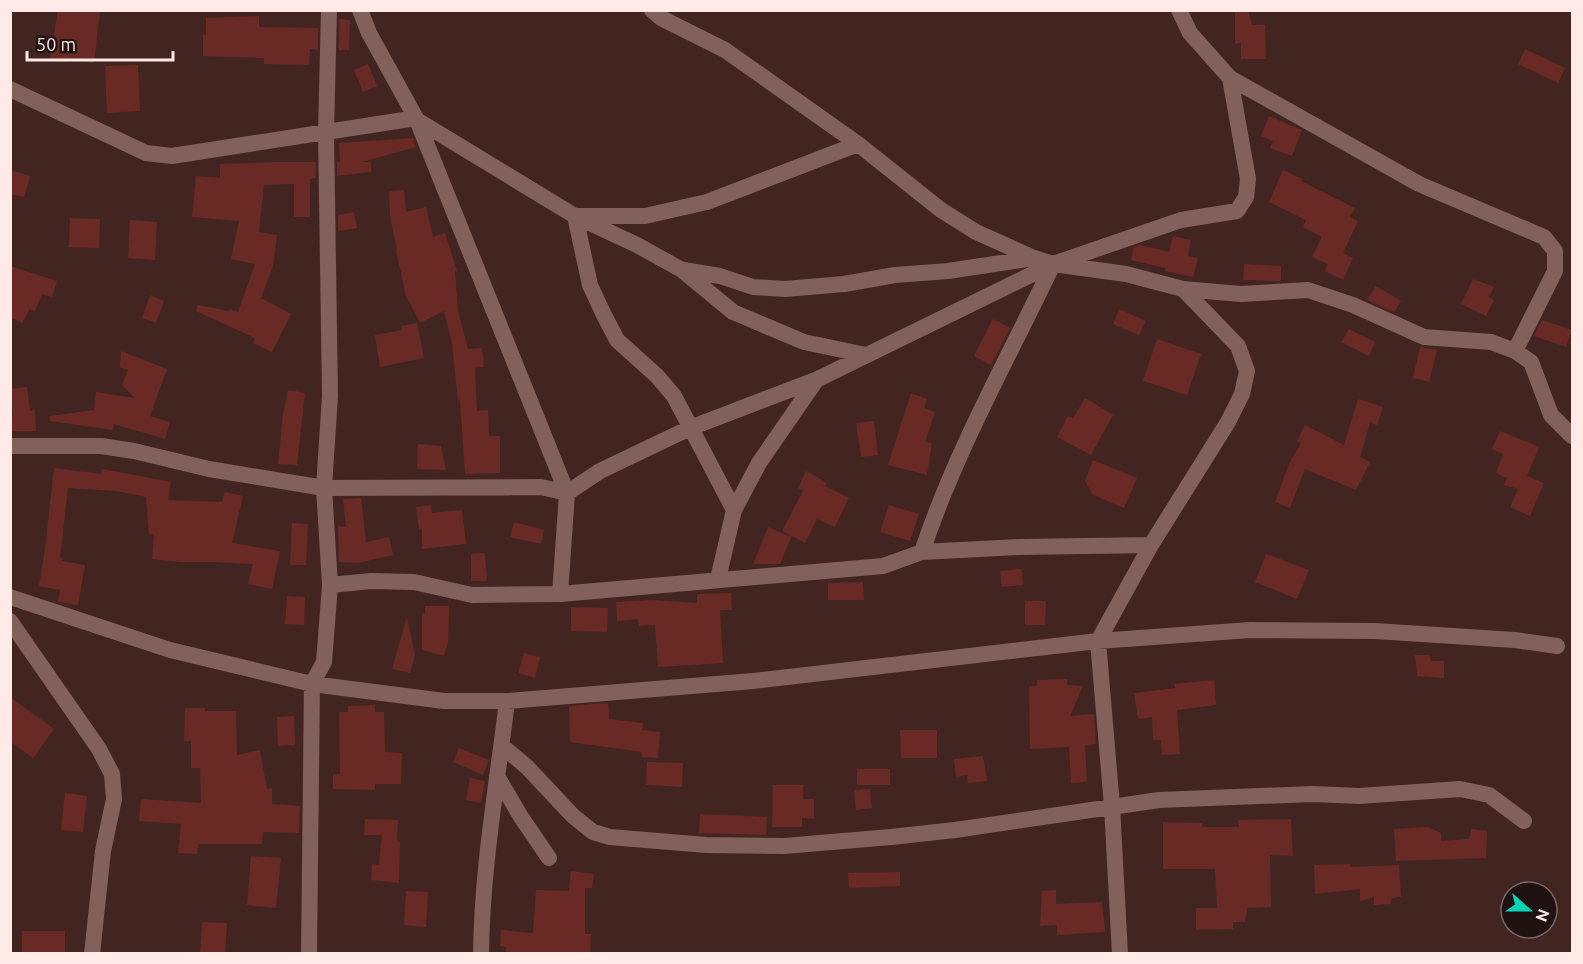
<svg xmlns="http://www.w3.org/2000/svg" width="1583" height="964" font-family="Ubuntu,sans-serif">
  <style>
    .building { fill: #692a25 }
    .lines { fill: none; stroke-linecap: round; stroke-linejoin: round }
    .minor { stroke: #82605b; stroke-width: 16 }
  </style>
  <rect width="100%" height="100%" fill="#422521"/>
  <path class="building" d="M 58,10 L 100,10 L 94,63 L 68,59 L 67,62 L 50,59 Z
    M 1235,10 L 1248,10 L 1252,25 L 1265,25 L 1266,59 L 1241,59 L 1241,43 L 1235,44 Z
    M 259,16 L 259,27 L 318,28 L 318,50 L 310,49 L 309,65 L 264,64 L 264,58 L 203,56 L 203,35 L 206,35 L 206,18 Z
    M 339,19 L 350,20 L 349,50 L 339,50 Z
    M 1525,49 L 1565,68 L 1558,83 L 1518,64 Z
    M 368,64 L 377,86 L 363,92 L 354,70 Z
    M 138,65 L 140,111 L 107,113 L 105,66 Z
    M 1269,116 L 1302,130 L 1292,156 L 1270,148 L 1273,141 L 1261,136 Z
    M 413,138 L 416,147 L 362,162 L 371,162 L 371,172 L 337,176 L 337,162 L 340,162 L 339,143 Z
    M 276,162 L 316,162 L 316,178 L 310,179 L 310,217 L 294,217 L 294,184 L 264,185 L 259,232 L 277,235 L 273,266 L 261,298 L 291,314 L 272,352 L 253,343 L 255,338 L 196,311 L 198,305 L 229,311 L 230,309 L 238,312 L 255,264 L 231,259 L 239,221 L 192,217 L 196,176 L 220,178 L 220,164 Z
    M 1283,170 L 1302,179 L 1301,181 L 1355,208 L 1350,217 L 1358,221 L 1343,253 L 1353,258 L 1343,280 L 1325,271 L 1328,264 L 1312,257 L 1322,237 L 1303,227 L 1306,220 L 1269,202 Z
    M 13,171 L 30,176 L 24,197 L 10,194 L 10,182 Z
    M 404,190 L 406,212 L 426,207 L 433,237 L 445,233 L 457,271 L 455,271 L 458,311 L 468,349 L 482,348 L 484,367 L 475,368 L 477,411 L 488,410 L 489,436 L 500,436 L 500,473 L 465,474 L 460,400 L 458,400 L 452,343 L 444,311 L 420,323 L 406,296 L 396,250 L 397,249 L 390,216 L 389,191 Z
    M 354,212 L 357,228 L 338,231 L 338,215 Z
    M 70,218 L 100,219 L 99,248 L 69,247 Z
    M 130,220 L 157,222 L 155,260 L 128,258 Z
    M 1173,236 L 1191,240 L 1188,256 L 1198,258 L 1193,277 L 1165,271 L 1165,268 L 1131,260 L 1134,247 L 1140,245 L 1169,252 Z
    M 1244,264 L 1281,266 L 1281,281 L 1243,280 Z
    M 10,266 L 57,281 L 52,297 L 42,294 L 35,311 L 30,309 L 22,323 L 10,317 Z
    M 1473,279 L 1494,287 L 1489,297 L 1494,300 L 1486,316 L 1461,304 Z
    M 1376,286 L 1401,301 L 1394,312 L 1367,300 Z
    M 150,295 L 164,301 L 156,323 L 142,318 Z
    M 1119,309 L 1146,321 L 1139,335 L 1113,324 Z
    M 993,319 L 1010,328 L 991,365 L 974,356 Z
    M 1542,320 L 1572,330 L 1566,347 L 1534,336 Z
    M 417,323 L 424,358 L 380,367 L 375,335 L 402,330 L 401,326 Z
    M 1349,329 L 1375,342 L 1369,356 L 1341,342 Z
    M 1157,339 L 1201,354 L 1187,395 L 1143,381 Z
    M 1420,347 L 1437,350 L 1429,382 L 1413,378 Z
    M 121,351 L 167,369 L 150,416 L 170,422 L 165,439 L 114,424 L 113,430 L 50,421 L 50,416 L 94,410 L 96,392 L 135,398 L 122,385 L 128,370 L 120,367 Z
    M 27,387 L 30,411 L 35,410 L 36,431 L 10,431 L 10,416 L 13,416 L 10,389 Z
    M 288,390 L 305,393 L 297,465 L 278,464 L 283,415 Z
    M 911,393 L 927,399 L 924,408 L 935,412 L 925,442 L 932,443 L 927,475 L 888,465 Z
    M 1085,398 L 1113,415 L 1091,455 L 1057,437 L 1068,416 L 1073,418 Z
    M 1358,399 L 1383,407 L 1377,425 L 1370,423 L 1360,457 L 1370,462 L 1356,490 L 1305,469 L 1290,508 L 1275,502 L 1289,464 L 1301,443 L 1297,441 L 1305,425 L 1344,445 Z
    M 874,421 L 878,455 L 861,457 L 856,423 Z
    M 1500,431 L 1539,447 L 1527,476 L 1544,483 L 1530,516 L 1510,507 L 1518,489 L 1504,485 L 1507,478 L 1496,473 L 1503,454 L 1492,449 Z
    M 418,444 L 441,446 L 446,470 L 417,469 Z
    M 1093,460 L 1137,478 L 1124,508 L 1093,495 L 1085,481 Z
    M 54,468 L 101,474 L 102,469 L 171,482 L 168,500 L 222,502 L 225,492 L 243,496 L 232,543 L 280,551 L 272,589 L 248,584 L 253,564 L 216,562 L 180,562 L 152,559 L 154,534 L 149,534 L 146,497 L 117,491 L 68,488 L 60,558 L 62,558 L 62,561 L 85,565 L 78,605 L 58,602 L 60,590 L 39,586 L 45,549 Z
    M 806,471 L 827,483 L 825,486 L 849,498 L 835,527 L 817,519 L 805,543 L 782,531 L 803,491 L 798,488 Z
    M 361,498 L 366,542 L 389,537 L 393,555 L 358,563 L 339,562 L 338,526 L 346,527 L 343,499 Z
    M 431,505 L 432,513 L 462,510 L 466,544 L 422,549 L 422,528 L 419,529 L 416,507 Z
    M 889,505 L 919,514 L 910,541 L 880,532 Z
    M 514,522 L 544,530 L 541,544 L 510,537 Z
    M 292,523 L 308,524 L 306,565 L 290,565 Z
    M 768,527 L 791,537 L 780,564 L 753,564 Z
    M 485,553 L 487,581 L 471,581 L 471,554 Z
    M 1266,554 L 1309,570 L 1297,599 L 1255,582 Z
    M 1022,569 L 1023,585 L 1002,587 L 1000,571 Z
    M 863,582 L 864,600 L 828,600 L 828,583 Z
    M 731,593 L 732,610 L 720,610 L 723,663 L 658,667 L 655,625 L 639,626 L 638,619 L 617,621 L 616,602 L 652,600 L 697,603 L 697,594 Z
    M 287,596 L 305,597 L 304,625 L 285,624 Z
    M 1025,601 L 1046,601 L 1045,625 L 1025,625 Z
    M 425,606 L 449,606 L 448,642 L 444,656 L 422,650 L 422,613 L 425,614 Z
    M 571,607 L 608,608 L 607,632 L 571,631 Z
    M 407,617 L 415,655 L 410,673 L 392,669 Z
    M 524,653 L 540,657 L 535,678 L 518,673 Z
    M 1415,655 L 1429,655 L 1431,661 L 1444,661 L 1444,678 L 1417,676 Z
    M 1067,679 L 1067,685 L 1083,686 L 1070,716 L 1094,714 L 1096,744 L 1085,745 L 1087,782 L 1071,783 L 1069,747 L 1030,749 L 1029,686 L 1037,686 L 1037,680 Z
    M 1214,680 L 1216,705 L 1177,710 L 1180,754 L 1162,755 L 1161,740 L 1153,740 L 1152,717 L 1138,719 L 1134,693 L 1175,688 L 1174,684 Z
    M 10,697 L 54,729 L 33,758 L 10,741 Z
    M 608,703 L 609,719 L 643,723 L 642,730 L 660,732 L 658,758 L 642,757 L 642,752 L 570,742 L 569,706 Z
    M 375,705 L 375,712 L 384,712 L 385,752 L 402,753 L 401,784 L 375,784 L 375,790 L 333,789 L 333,774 L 340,774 L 339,712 L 348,712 L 348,706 Z
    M 185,708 L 205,708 L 205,711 L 236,711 L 237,755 L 260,750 L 267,789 L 272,788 L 272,804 L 300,806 L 299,833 L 263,832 L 262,844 L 198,844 L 197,854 L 178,853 L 181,824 L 139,821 L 141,799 L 201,803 L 200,768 L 191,768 L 191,741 L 184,741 Z
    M 294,716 L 295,745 L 278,746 L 277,717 Z
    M 900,730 L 937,730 L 937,758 L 901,758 Z
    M 459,748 L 489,760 L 483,775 L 453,762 Z
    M 983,756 L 987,781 L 968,783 L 967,775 L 956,777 L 954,759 Z
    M 647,762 L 683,763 L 682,787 L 646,785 Z
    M 857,769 L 890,769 L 890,785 L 857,785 Z
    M 470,778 L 485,781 L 481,803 L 466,800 Z
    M 773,785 L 803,785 L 803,799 L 814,799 L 814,819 L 802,818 L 802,827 L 772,827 Z
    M 870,789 L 872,808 L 856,810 L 854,790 Z
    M 65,793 L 87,796 L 83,832 L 61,830 Z
    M 700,814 L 767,817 L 766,835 L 699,833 Z
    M 365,819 L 398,820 L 397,841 L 400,842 L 399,883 L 371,880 L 372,864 L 379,865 L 382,835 L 364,835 Z
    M 1291,819 L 1293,856 L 1270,855 L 1271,907 L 1247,908 L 1245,922 L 1233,922 L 1233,929 L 1196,930 L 1196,908 L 1217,908 L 1215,869 L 1163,869 L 1163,822 L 1202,823 L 1202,827 L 1239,827 L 1238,820 Z
    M 1427,827 L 1441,833 L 1441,841 L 1469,839 L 1471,829 L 1487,831 L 1486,858 L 1396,861 L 1394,829 Z
    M 251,856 L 281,858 L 276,908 L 247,905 Z
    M 1350,864 L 1350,867 L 1399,865 L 1401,897 L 1392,898 L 1390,904 L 1374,905 L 1374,897 L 1360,901 L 1360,889 L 1315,894 L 1314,865 Z
    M 571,871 L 594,874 L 592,888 L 585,888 L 585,934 L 591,934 L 590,954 L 506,954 L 506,947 L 500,946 L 501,930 L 533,933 L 536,890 L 569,891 Z
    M 900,872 L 900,886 L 849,888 L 848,873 Z
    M 1056,890 L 1056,904 L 1102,902 L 1105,932 L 1057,935 L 1057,925 L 1040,926 L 1042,891 Z
    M 406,891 L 428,892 L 426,927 L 404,925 Z
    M 202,922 L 227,923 L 225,954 L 200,954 Z
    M 22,931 L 65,931 L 65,954 L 22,954 Z"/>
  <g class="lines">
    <path class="minor" d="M 360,10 L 369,33 L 417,120 L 567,493 L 560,594
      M 652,10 L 661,18 L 725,50 L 858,144 L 941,210 L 976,232 L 1034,258 L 1053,264 L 1126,274 L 1183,289 L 1241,294 L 1308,290 L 1353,305 L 1424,337 L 1491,342 L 1515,351 L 1531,362 L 1551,415 L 1572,436
      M 1179,10 L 1190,33 L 1230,78 L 1419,184 L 1544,237 L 1555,251 L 1555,271 L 1515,351
      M 10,89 L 146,153 L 172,156 L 410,119 L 417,120 L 575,216 L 637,245 L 682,270 L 733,312 L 804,342 L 866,355
      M 683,270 L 720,276 L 753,287 L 785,289 L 844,284 L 895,275 L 948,271 L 1034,258
      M 10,446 L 101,446 L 134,451 L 209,469 L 324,488 L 541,487 L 567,493 L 600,471 L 690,428 L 818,379 L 1053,264 L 1181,220 L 1237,211 L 1246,197 L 1248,179 L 1230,78
      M 734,510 L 759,463 L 817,379
      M 922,552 C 955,452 1008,359 1053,264
      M 718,579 L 734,510 L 674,396 L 657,376 L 617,340 L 603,313 L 590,285 L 575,216 L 645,216 L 707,202 L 858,144
      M 330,585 L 371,581 L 414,582 L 472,595 L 560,594 L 883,566 L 922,552 L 1019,547 L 1151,545
      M 10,597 L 170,650 L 312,684 L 444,701 L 507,701 L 753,681 L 1098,641 L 1250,630 L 1375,631 L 1515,640 L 1557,646
      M 10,621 L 99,749 L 112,774 L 114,799 L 103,851 L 92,954
      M 502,746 L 527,767 L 573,816 L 593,832 L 610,837 L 706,845 L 784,846 L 891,837 L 955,830 L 1159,800 L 1313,794 L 1359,796 L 1460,789 L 1489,795 L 1524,821
      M 497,776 L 521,817 L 549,858
      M 309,954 L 312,684 L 324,662 L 330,585 L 324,488 L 330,396 L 326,132 L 329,10
      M 481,954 C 482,868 497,785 507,701
      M 1120,954 L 1112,806 L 1098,641 L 1151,545 L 1228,422 L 1242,394 L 1247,371 L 1238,346 L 1183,289"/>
  </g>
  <rect width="1583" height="964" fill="none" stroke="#ffeae7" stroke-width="24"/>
  <g transform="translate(1529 910) rotate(111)"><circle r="28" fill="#201211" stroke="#796867" stroke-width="1.5"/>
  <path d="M0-4.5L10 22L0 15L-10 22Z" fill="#05d5b6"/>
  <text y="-9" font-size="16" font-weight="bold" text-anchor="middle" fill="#ffeae7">N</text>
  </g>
  <path d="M27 51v9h146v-9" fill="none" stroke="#ffeae7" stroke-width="3"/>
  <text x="36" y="51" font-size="18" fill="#ffeae7" stroke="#201211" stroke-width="4.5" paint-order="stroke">50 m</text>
</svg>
